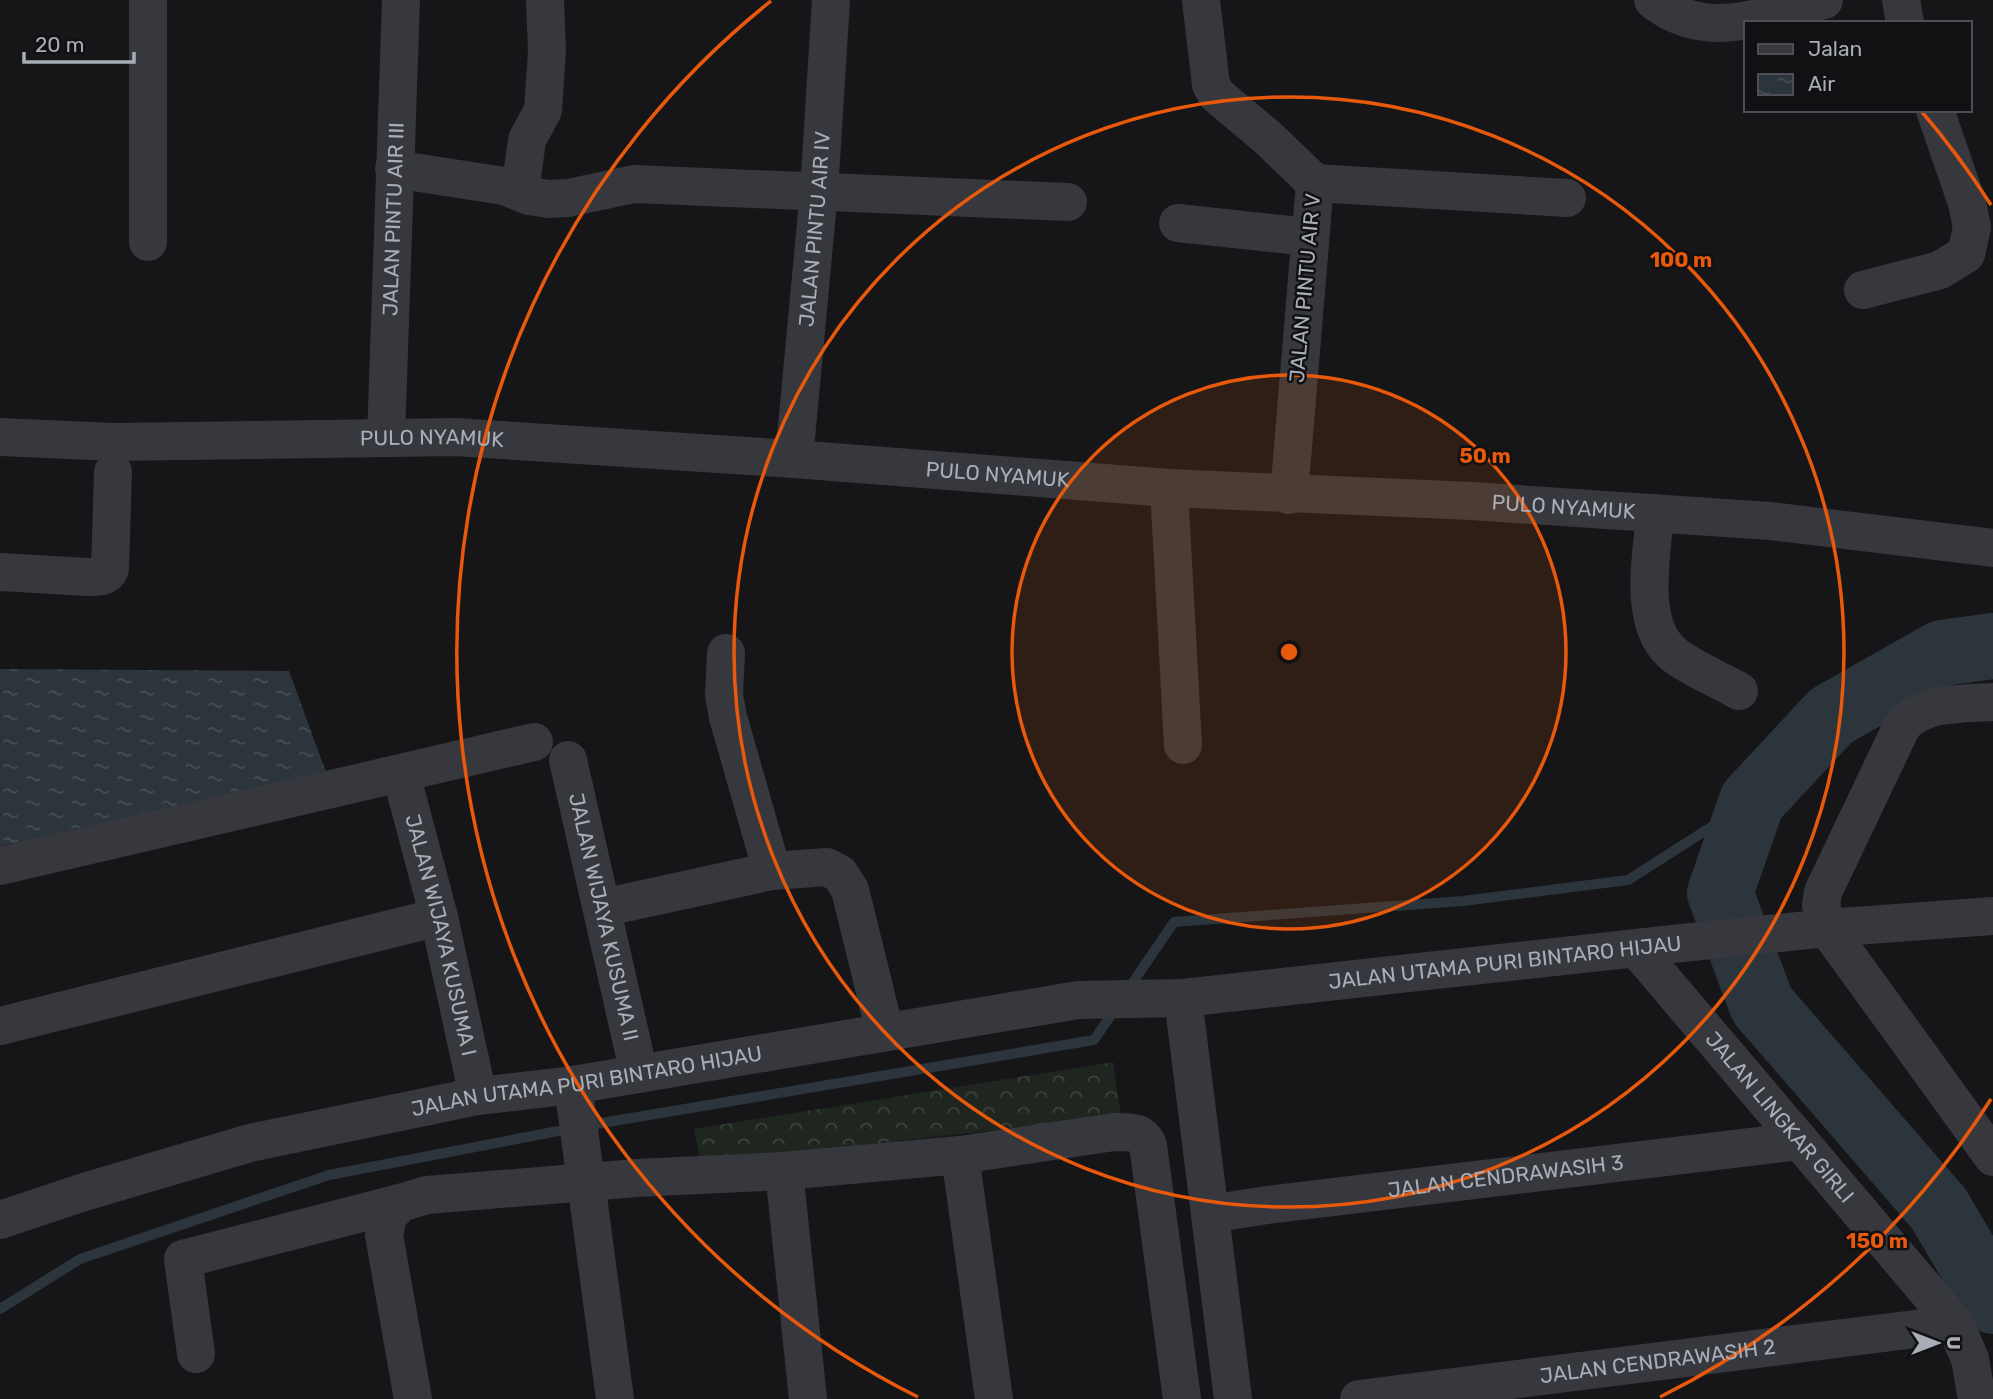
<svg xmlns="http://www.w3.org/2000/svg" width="1993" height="1399" font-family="Rubik,sans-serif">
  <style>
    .forest { fill: url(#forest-crowns) }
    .water { fill: url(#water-ripples) }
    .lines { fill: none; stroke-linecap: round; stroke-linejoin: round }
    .stream { stroke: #2c353c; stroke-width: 10 }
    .river { stroke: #2c353c; stroke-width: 66 }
    .street { stroke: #37383d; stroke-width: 38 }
    .ring { fill: none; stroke: #e8590c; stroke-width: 3.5 }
    .labels { text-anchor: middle; stroke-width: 5; stroke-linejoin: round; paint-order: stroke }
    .street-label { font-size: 21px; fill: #a8adb8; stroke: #111113 }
    .centre { fill: #e8590c; stroke: #111113; stroke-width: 3.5 }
    .ring-label { font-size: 21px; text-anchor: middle; font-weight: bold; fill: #e8590c; stroke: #111113; stroke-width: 5; stroke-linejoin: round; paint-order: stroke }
  </style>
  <defs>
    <pattern id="forest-crowns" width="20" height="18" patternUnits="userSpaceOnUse" patternTransform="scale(1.75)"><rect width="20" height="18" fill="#1e261f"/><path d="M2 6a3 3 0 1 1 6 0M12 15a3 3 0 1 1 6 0" fill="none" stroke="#3c433d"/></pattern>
    <pattern id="water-ripples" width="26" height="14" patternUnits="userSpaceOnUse" patternTransform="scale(1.75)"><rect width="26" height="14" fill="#2c353c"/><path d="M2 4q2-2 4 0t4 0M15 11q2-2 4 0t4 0" fill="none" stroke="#485056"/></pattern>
  </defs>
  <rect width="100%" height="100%" fill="#161618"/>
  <path class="forest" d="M 1113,1062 L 1121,1116 L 701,1163 L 694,1129 Z"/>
  <path class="water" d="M 0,669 L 289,671 L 330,783 L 0,846 Z"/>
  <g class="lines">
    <path class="stream" d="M 1127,991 L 1174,922 L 1463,901 L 1628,880 L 1752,801
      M 0,1309 L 80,1259 L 329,1175 L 590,1125 L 1094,1040 L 1116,1008"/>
    <path class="river" d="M 1993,646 L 1942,653 L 1831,716 L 1752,801 L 1720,893 L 1762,1005 L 1939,1209 L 1993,1301"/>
    <g class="street">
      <path d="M 1201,0 L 1211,85 L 1217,95 L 1267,137 L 1315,183 L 1289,495"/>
      <path d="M 1653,0 C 1706,43 1766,15 1824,0"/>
      <path d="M 1901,0 L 1905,23"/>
      <path d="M 394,169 L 504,186 L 529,196 L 549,199 L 568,198 L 634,184 L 1068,202"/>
      <path d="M 1315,183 L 1567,198"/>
      <path d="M 520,192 L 527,140 L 543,110 L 547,51 L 545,0"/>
      <path d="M 1178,223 L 1309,237"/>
      <path d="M 148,242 L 148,0"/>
      <path d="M 1863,290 L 1940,270 L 1966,254 L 1972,227 L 1967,203 L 1935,110"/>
      <path id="s1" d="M 0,437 L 114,442 L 455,437 L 794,459 L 1169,488 L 1472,501 L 1770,521 L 1993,548"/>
      <path id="s2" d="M 386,438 L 401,0"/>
      <path id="s3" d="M 794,459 L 819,191 L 831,0"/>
      <path d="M 1169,488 L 1183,745"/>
      <path d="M 1655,513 C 1652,557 1636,628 1677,657 C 1696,670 1719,680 1739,691"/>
      <path d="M 0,572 L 88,577 C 97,577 106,578 110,569 L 113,472"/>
      <path d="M 726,653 L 724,695 L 728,717 L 772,871"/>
      <path d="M 1993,702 C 1963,704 1923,701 1902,726 L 1823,892 L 1821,905 L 1827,928 L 1993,1157"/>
      <path id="s4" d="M 568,760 L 639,1074"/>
      <path id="s5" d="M 401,774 L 439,917 L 478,1096"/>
      <path d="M 0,866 L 534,742"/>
      <path d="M 602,908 L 772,871 L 827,867 L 840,874 L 850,890 L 885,1032"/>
      <path id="s6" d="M 1636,948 L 1955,1324 L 1970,1359 L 1977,1399"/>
      <path d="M 1183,998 L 1233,1399"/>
      <path d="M 0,1026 L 439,917"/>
      <path d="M 573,1085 L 615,1399"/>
      <path d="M 960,1155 L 994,1399"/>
      <path d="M 784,1171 L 808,1399"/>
      <path id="s7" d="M 1210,1214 L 1267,1205 L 1800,1141"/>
      <path id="s8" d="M 0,1220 L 84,1192 L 250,1143 L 478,1096 L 573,1085 L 1078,1000 L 1183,998 L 1682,943 L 1827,928 L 1993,916"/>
      <path d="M 196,1354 L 183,1259 L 400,1203"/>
      <path d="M 413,1399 L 384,1235 L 388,1216 L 400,1203 L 427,1195 L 637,1178 L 784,1171 L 960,1155 L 1114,1132 C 1130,1133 1140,1129 1148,1145 L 1182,1399"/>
      <path id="s9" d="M 1359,1399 L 1955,1324"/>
    </g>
  </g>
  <circle cx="1289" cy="652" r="277" fill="#e8590c" fill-opacity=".12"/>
  <g class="ring">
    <circle cx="1289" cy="652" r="277"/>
    <circle cx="1289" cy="652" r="555"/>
    <path d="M1991 1099A832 832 0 0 1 1660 1397M918 1397A832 832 0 0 1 771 1M1922 112A832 832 0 0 1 1991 205"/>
  </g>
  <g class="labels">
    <g class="street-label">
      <text dy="7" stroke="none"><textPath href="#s2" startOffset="219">JALAN PINTU AIR III</textPath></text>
      <text dy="7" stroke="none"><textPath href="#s3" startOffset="231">JALAN PINTU AIR IV</textPath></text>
      <text transform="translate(1305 288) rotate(-85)" y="7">JALAN PINTU AIR V</text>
      <text dy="7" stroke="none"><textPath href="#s1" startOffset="432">PULO NYAMUK</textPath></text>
      <text dy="7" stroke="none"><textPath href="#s1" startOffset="999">PULO NYAMUK</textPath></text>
      <text dy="7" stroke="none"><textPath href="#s1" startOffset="1566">PULO NYAMUK</textPath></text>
      <text dy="7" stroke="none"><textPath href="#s4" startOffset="161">JALAN WIJAYA KUSUMA II</textPath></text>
      <text dy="7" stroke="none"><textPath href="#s5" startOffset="166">JALAN WIJAYA KUSUMA I</textPath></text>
      <text dy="7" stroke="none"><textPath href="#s8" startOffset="1531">JALAN UTAMA PURI BINTARO HIJAU</textPath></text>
      <text dy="7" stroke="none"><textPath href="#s8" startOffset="604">JALAN UTAMA PURI BINTARO HIJAU</textPath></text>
      <text dy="7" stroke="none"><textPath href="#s6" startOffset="222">JALAN LINGKAR GIRLI</textPath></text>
      <text dy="7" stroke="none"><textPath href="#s7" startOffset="298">JALAN CENDRAWASIH 3</textPath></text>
      <text dy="7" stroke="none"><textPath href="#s9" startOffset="301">JALAN CENDRAWASIH 2</textPath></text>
    </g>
  </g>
  <circle cx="1289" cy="652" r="10" class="centre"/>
  <g class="ring-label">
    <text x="1681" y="267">100 m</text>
    <text x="1485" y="463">50 m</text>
    <text x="1877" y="1248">150 m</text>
  </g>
  <rect x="1744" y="21" width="228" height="91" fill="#111113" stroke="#4d4f55" stroke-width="2"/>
  <rect x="1758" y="44" width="35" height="10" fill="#37383d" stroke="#4d4f55" stroke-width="2"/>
  <text x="1808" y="56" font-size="21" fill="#a8adb8">Jalan</text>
  <rect x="1758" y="74" width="35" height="21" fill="url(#water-ripples)" stroke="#4d4f55" stroke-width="2"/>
  <text x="1808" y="91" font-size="21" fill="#a8adb8">Air</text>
  <g transform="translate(1937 1343) rotate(90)" stroke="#111113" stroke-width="5" paint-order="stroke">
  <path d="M0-5L12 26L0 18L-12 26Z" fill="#a8adb8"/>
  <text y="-10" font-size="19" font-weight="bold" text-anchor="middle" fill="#a8adb8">U</text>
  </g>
  <path d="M24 52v10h110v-10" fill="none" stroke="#a8adb8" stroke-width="3.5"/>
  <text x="35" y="52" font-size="21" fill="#a8adb8" stroke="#111113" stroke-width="5" paint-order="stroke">20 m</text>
</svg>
